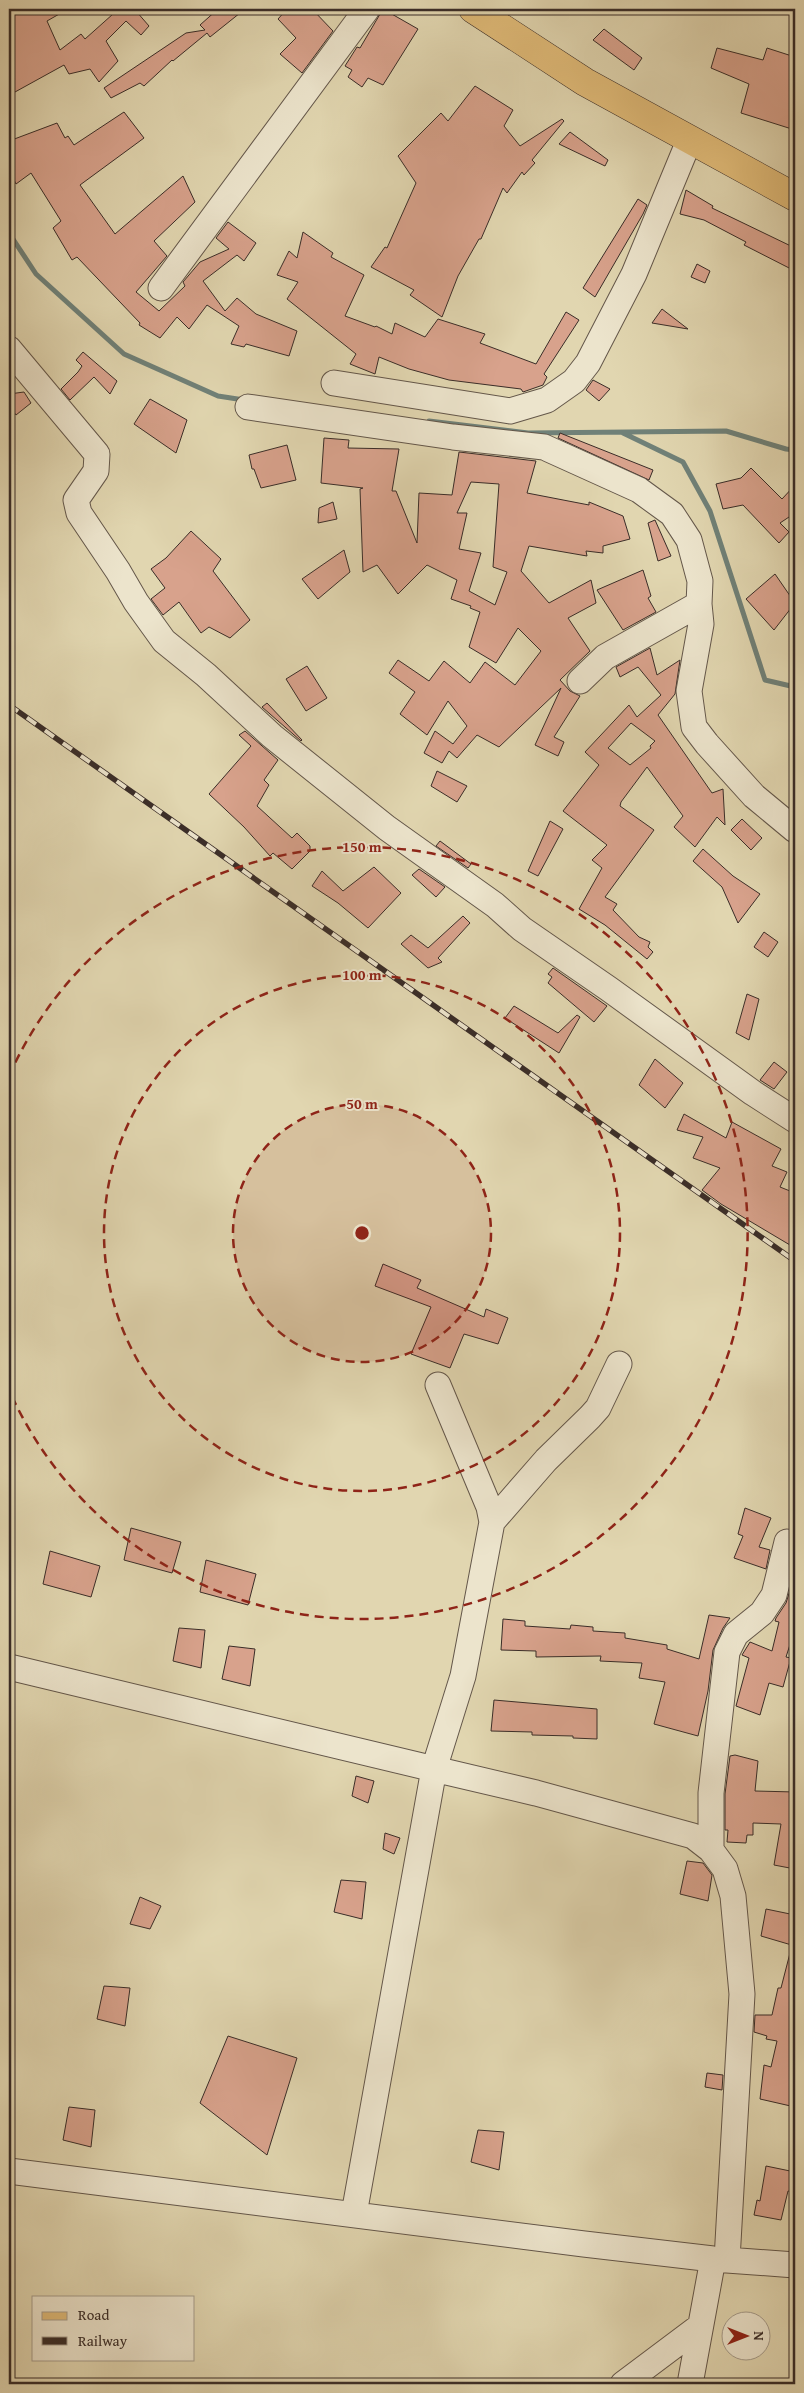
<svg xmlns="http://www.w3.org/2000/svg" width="804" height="2393" font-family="'Gentium Book Plus',serif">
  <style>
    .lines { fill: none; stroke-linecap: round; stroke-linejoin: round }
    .stream { stroke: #708178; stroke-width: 5 }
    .building { fill: #d8a28c; stroke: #3a2d28; fill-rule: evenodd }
    .minor-casing { stroke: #64574a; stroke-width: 27 }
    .major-casing { stroke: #3a2d28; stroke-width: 29 }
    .minor { stroke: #ece4cc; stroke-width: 25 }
    .major { stroke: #e0bb78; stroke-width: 28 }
    .rail-casing { stroke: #3a2d28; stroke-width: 5.5 }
    .rail { stroke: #ece4cc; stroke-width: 4; stroke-dasharray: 11; stroke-linecap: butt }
    .ring { fill: none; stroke: #8f2418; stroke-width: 2.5; stroke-dasharray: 9 6 }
    .centre { fill: #8f2418; stroke: #ece4cc; stroke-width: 2.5 }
    .ring-label { font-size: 15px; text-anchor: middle; font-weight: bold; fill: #8f2418; stroke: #ece4cc; stroke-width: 4; stroke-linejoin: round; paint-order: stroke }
  </style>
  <rect width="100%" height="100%" fill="#e1d6b0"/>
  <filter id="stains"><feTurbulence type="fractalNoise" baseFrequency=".004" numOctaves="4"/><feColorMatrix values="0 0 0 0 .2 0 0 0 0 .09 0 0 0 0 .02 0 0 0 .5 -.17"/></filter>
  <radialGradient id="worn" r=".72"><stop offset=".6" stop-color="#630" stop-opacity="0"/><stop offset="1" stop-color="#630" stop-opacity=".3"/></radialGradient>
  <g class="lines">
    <path class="stream" d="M 9,233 L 36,274 L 124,354 L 218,396 L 244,400
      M 429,421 L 528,433 L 726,431 L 786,449 L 795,450
      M 623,433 L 683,462 L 710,511 L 765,680 L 795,687"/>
  </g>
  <path class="building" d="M 9,9 L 68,9 L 47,21 L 60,50 L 81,34 L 85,39 L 113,14 L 112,12 L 115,11 L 112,9 L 138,9 L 136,11 L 149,26 L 141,35 L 126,21 L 106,41 L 118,61 L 99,82 L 90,69 L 69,74 L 64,65 L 15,92 L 9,81 Z
    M 218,9 L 245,9 L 210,37 L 207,33 L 173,61 L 172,60 L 144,86 L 140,83 L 111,98 L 104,88 L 186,33 L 205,30 L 200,25 Z
    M 287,9 L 312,9 L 333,31 L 302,73 L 280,54 L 296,38 L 278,19 Z
    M 383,9 L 418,29 L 383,85 L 368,78 L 362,87 L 348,77 L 352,70 L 345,66 L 357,47 L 360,48 Z
    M 604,29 L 642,58 L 634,70 L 593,40 Z
    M 717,48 L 763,60 L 767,48 L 795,57 L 795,130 L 741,113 L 749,84 L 711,68 Z
    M 475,86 L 513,110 L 504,126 L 520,146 L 562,119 L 564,121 L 532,160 L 535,163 L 524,175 L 522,172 L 507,193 L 503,188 L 481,239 L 479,239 L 458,276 L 442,317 L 410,295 L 414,290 L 371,267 L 385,247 L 387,248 L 416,183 L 398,156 L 441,113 L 448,121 Z
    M 124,112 L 144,138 L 80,185 L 115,234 L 183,176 L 195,202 L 154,241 L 167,256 L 136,292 L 159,311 L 185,286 L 183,282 L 200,262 L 229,249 L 216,238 L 228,222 L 256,243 L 244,261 L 237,255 L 203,281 L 225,311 L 237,298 L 256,314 L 297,331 L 289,356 L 246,344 L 244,347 L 231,344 L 239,326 L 207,305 L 189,329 L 177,317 L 160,338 L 139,325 L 140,323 L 77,257 L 72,260 L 53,228 L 61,221 L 31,173 L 16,184 L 9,170 L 9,141 L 57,123 L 65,138 L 68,136 L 74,145 Z
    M 570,132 L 608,160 L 605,166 L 559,144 Z
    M 686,190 L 713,206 L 712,208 L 795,248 L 795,271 L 744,245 L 746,242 L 704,220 L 680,214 Z
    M 638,199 L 647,205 L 643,214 L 595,297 L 583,288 Z
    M 303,232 L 333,253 L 331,257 L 364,275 L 345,316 L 375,327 L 376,326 L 392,334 L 395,323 L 425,337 L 438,319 L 485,334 L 480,343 L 536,364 L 566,312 L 579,320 L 544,374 L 547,377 L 543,385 L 523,392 L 521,389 L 449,380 L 409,369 L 379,357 L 375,374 L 350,364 L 356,354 L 287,299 L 298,282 L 277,275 L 289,251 L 297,258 Z
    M 697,264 L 710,271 L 705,283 L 691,277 Z
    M 662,309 L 688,329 L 652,323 Z
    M 83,352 L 117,381 L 110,394 L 94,377 L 70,400 L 61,389 L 78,372 L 82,366 L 76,360 Z
    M 593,380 L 610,389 L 599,401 L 586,390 Z
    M 24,392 L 31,403 L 16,415 L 9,405 L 9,394 Z
    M 150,399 L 187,420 L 176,453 L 134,424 Z
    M 560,433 L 653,470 L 649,480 L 558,438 Z
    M 324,438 L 349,440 L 348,448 L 399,449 L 392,491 L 396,491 L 417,543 L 419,493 L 452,495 L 459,452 L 536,461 L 527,493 L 589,505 L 589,502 L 623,516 L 630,539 L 603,546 L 603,553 L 586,551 L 587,556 L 529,546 L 521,571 L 549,603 L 591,580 L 596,603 L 568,618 L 590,651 L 560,680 L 570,691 L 580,696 L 554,737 L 564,742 L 558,756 L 535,745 L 561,688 L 499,747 L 477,735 L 457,758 L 449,751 L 442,763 L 424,753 L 435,731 L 453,744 L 467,726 L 448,701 L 427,735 L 400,714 L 415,692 L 389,673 L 398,660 L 429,681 L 444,661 L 470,683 L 485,662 L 515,685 L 541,651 L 518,628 L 496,663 L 469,647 L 480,612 L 470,608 L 471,606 L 451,599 L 457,580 L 427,565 L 398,594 L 377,565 L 363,572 L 360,489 L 363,488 L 321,483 ZM 471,482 L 499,484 L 493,567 L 507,572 L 495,605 L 469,591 L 481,553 L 459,549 L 467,513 L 457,513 Z
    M 287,445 L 296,480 L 261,488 L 254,469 L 252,469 L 249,455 Z
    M 751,468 L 782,499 L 795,485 L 795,513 L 780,523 L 789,532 L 779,543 L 743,505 L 723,509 L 716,484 L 741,478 Z
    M 333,502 L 337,519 L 318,523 L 319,508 Z
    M 655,520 L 671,556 L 658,561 L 648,523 Z
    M 191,531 L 221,559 L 213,571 L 250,620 L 230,638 L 209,627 L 201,633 L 179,602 L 163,615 L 151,599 L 165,588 L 151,569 L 166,558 Z
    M 344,550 L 350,572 L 318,599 L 302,579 Z
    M 643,570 L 651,596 L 648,598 L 656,612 L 623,630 L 597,590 Z
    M 775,574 L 795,603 L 774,630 L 746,599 Z
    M 650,648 L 657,675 L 680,660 L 675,694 L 658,715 L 712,793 L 723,789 L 725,825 L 717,817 L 695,847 L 674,827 L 683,816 L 647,767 L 621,802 L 620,806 L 654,830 L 605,897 L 617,904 L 613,910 L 639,937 L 650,942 L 648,947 L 653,952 L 647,959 L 605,925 L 579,909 L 602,868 L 592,860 L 607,845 L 563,811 L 599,765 L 585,752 L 629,705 L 637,717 L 661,695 L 638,667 L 620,677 L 616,667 ZM 631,723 L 655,741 L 650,746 L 651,748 L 630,765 L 608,748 Z
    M 307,666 L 327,698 L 306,711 L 286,679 Z
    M 267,703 L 302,740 L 301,741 L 262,707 Z
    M 245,731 L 278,760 L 264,780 L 269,785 L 257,806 L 292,838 L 297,833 L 310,846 L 310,851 L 292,869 L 273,853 L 270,856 L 244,827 L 209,794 L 251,746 L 239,735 Z
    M 437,771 L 467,786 L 457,802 L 431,786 Z
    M 742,819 L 762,838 L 751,850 L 731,830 Z
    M 550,821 L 563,829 L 538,876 L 528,871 Z
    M 440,841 L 471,864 L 468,868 L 436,846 Z
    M 703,849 L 733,876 L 760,894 L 738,923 L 722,887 L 693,861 Z
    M 374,867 L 401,893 L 368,928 L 338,903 L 312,886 L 322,871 L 343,891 Z
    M 419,869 L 445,887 L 436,897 L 412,875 Z
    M 463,916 L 470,923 L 438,958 L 442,962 L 428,968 L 401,944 L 411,935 L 428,948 Z
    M 764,932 L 778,942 L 768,957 L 754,947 Z
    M 553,968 L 607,1006 L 594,1022 L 548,983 L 552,977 L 548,974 Z
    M 747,994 L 759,999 L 749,1040 L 736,1033 Z
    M 514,1006 L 558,1033 L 577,1015 L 580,1017 L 559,1053 L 505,1018 Z
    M 655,1059 L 683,1083 L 665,1108 L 639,1085 Z
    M 774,1062 L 787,1072 L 774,1089 L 760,1080 Z
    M 684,1114 L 726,1138 L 732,1122 L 781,1149 L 772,1166 L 787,1172 L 780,1187 L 795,1193 L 795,1248 L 721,1204 L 702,1190 L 720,1168 L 693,1158 L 703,1137 L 677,1130 Z
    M 383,1264 L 421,1280 L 417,1288 L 484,1317 L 486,1309 L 508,1318 L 498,1344 L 464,1334 L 450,1368 L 411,1354 L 431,1307 L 375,1286 Z
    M 745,1508 L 771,1518 L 759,1547 L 770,1550 L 766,1569 L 734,1558 L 743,1536 L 738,1534 Z
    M 131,1528 L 181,1542 L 172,1573 L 124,1560 Z
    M 50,1551 L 100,1566 L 91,1597 L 43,1584 Z
    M 206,1560 L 256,1574 L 248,1605 L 200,1592 Z
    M 791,1587 L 795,1588 L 795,1629 L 786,1657 L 791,1658 L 783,1687 L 769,1683 L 760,1715 L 736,1706 L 749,1658 L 742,1655 L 750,1642 L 772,1651 L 779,1622 L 775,1621 L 776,1618 L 786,1603 Z
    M 709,1615 L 730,1618 L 723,1628 L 713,1650 L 708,1691 L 698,1736 L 654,1724 L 665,1682 L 639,1678 L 642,1663 L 600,1661 L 601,1656 L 536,1657 L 536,1651 L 501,1650 L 503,1619 L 525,1621 L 525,1626 L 570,1629 L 571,1625 L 593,1627 L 593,1631 L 625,1633 L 625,1638 L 667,1645 L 667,1649 L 699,1659 Z
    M 179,1628 L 205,1630 L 201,1668 L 173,1661 Z
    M 229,1646 L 255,1649 L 250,1686 L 222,1679 Z
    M 494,1700 L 597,1709 L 597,1739 L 573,1738 L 573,1736 L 532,1735 L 532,1732 L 491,1731 Z
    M 735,1755 L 758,1761 L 755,1791 L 795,1792 L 795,1869 L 774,1865 L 781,1824 L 753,1823 L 753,1835 L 747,1835 L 746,1843 L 727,1842 L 728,1830 L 725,1830 L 725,1794 L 730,1756 Z
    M 356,1776 L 374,1781 L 368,1803 L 352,1796 Z
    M 385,1833 L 400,1838 L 394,1854 L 383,1849 Z
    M 687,1861 L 703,1863 L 712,1875 L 708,1901 L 680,1894 Z
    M 341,1880 L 366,1882 L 362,1919 L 334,1912 Z
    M 140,1897 L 161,1906 L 150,1929 L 130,1924 Z
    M 766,1909 L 795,1915 L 795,1946 L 761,1936 Z
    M 790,1953 L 795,1954 L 795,2107 L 760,2099 L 764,2065 L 771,2067 L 777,2041 L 766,2039 L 767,2036 L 754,2032 L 755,2015 L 772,2015 L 778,1988 L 781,1988 Z
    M 104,1986 L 130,1988 L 125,2026 L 97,2019 Z
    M 228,2036 L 297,2058 L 267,2155 L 200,2103 Z
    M 707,2073 L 723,2075 L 722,2090 L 705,2087 Z
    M 69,2107 L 95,2110 L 91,2147 L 63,2140 Z
    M 478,2130 L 504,2132 L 499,2170 L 471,2162 Z
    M 766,2166 L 795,2172 L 795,2192 L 788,2191 L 781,2220 L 754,2215 L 757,2200 L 760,2201 Z"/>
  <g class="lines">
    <defs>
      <path id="minor" d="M 161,288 L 367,9
        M 9,349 L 97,454 L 96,471 L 76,500 L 79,513 L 118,571 L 136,602 L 164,641 L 206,675 L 272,736 L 387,828 L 495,905 L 522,929 L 609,989 L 753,1093 L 795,1120
        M 334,383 L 510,411 L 547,400 L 574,381 L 588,363 L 634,274 L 689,141
        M 248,407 L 453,437 L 544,447 L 639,490 L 672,514 L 689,540 L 700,581 L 699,604 L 701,624 L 689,691 L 694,727 L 707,744 L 754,796 L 795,830
        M 580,681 L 605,657 L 699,604
        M 438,1385 L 489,1507 L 492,1522 L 463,1676 L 434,1769 L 536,1793 L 693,1836 L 711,1850 L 725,1869 L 733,1896 L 742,1994 L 727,2260
        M 492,1522 L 546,1460 L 590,1417 L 598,1408 L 619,1364
        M 9,1667 L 434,1769 L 354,2214
        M 711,1850 L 711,1793 L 727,1652 L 736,1634 L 762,1613 L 774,1595 L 787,1542
        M 9,2171 L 584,2244 L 713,2259 L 795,2265
        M 623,2384 L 699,2327
        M 690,2384 L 713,2259"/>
      <path id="major" d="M 473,9 L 585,82 L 795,197"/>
    </defs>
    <use href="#minor" class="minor-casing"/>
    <use href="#major" class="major-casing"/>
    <use href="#minor" class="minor"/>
    <use href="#major" class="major"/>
    <defs>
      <path id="rail" d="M 9,705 L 795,1261"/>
    </defs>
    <use href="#rail" class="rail-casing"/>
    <use href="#rail" class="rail"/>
  </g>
  <circle cx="362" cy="1233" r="129" fill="#8f2418" fill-opacity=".12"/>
  <g class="ring">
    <circle cx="362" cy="1233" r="129"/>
    <circle cx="362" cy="1233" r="258"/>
    <path d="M9 1076A386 386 0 1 1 9 1390"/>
  </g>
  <circle cx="362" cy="1233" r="8" class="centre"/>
  <g class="ring-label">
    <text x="362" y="852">150 m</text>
    <text x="362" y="980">100 m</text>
    <text x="362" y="1109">50 m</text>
  </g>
  <rect width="804" height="2393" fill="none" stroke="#e1d6b0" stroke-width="30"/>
  <rect x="10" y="10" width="784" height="2373" fill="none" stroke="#3a2d28" stroke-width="2.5"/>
  <rect x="15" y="15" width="774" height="2363" fill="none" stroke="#3a2d28"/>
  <rect x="32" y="2296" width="162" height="65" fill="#ece4cc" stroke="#a59b8a"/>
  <rect x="42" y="2312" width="25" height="8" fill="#e0bb78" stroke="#a59b8a"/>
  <text x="78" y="2320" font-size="15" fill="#3a2d28">Road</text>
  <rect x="42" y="2337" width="25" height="8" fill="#3a2d28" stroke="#a59b8a"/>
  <text x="78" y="2346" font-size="15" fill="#3a2d28">Railway</text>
  <g transform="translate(746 2336) rotate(90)"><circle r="24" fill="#ece4cc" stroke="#a59b8a"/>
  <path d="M0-4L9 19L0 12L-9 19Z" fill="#8f2418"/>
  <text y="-8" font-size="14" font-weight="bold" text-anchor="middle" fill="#3a2d28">N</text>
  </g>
  <rect width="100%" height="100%" filter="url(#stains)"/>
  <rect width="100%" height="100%" fill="url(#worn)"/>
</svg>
